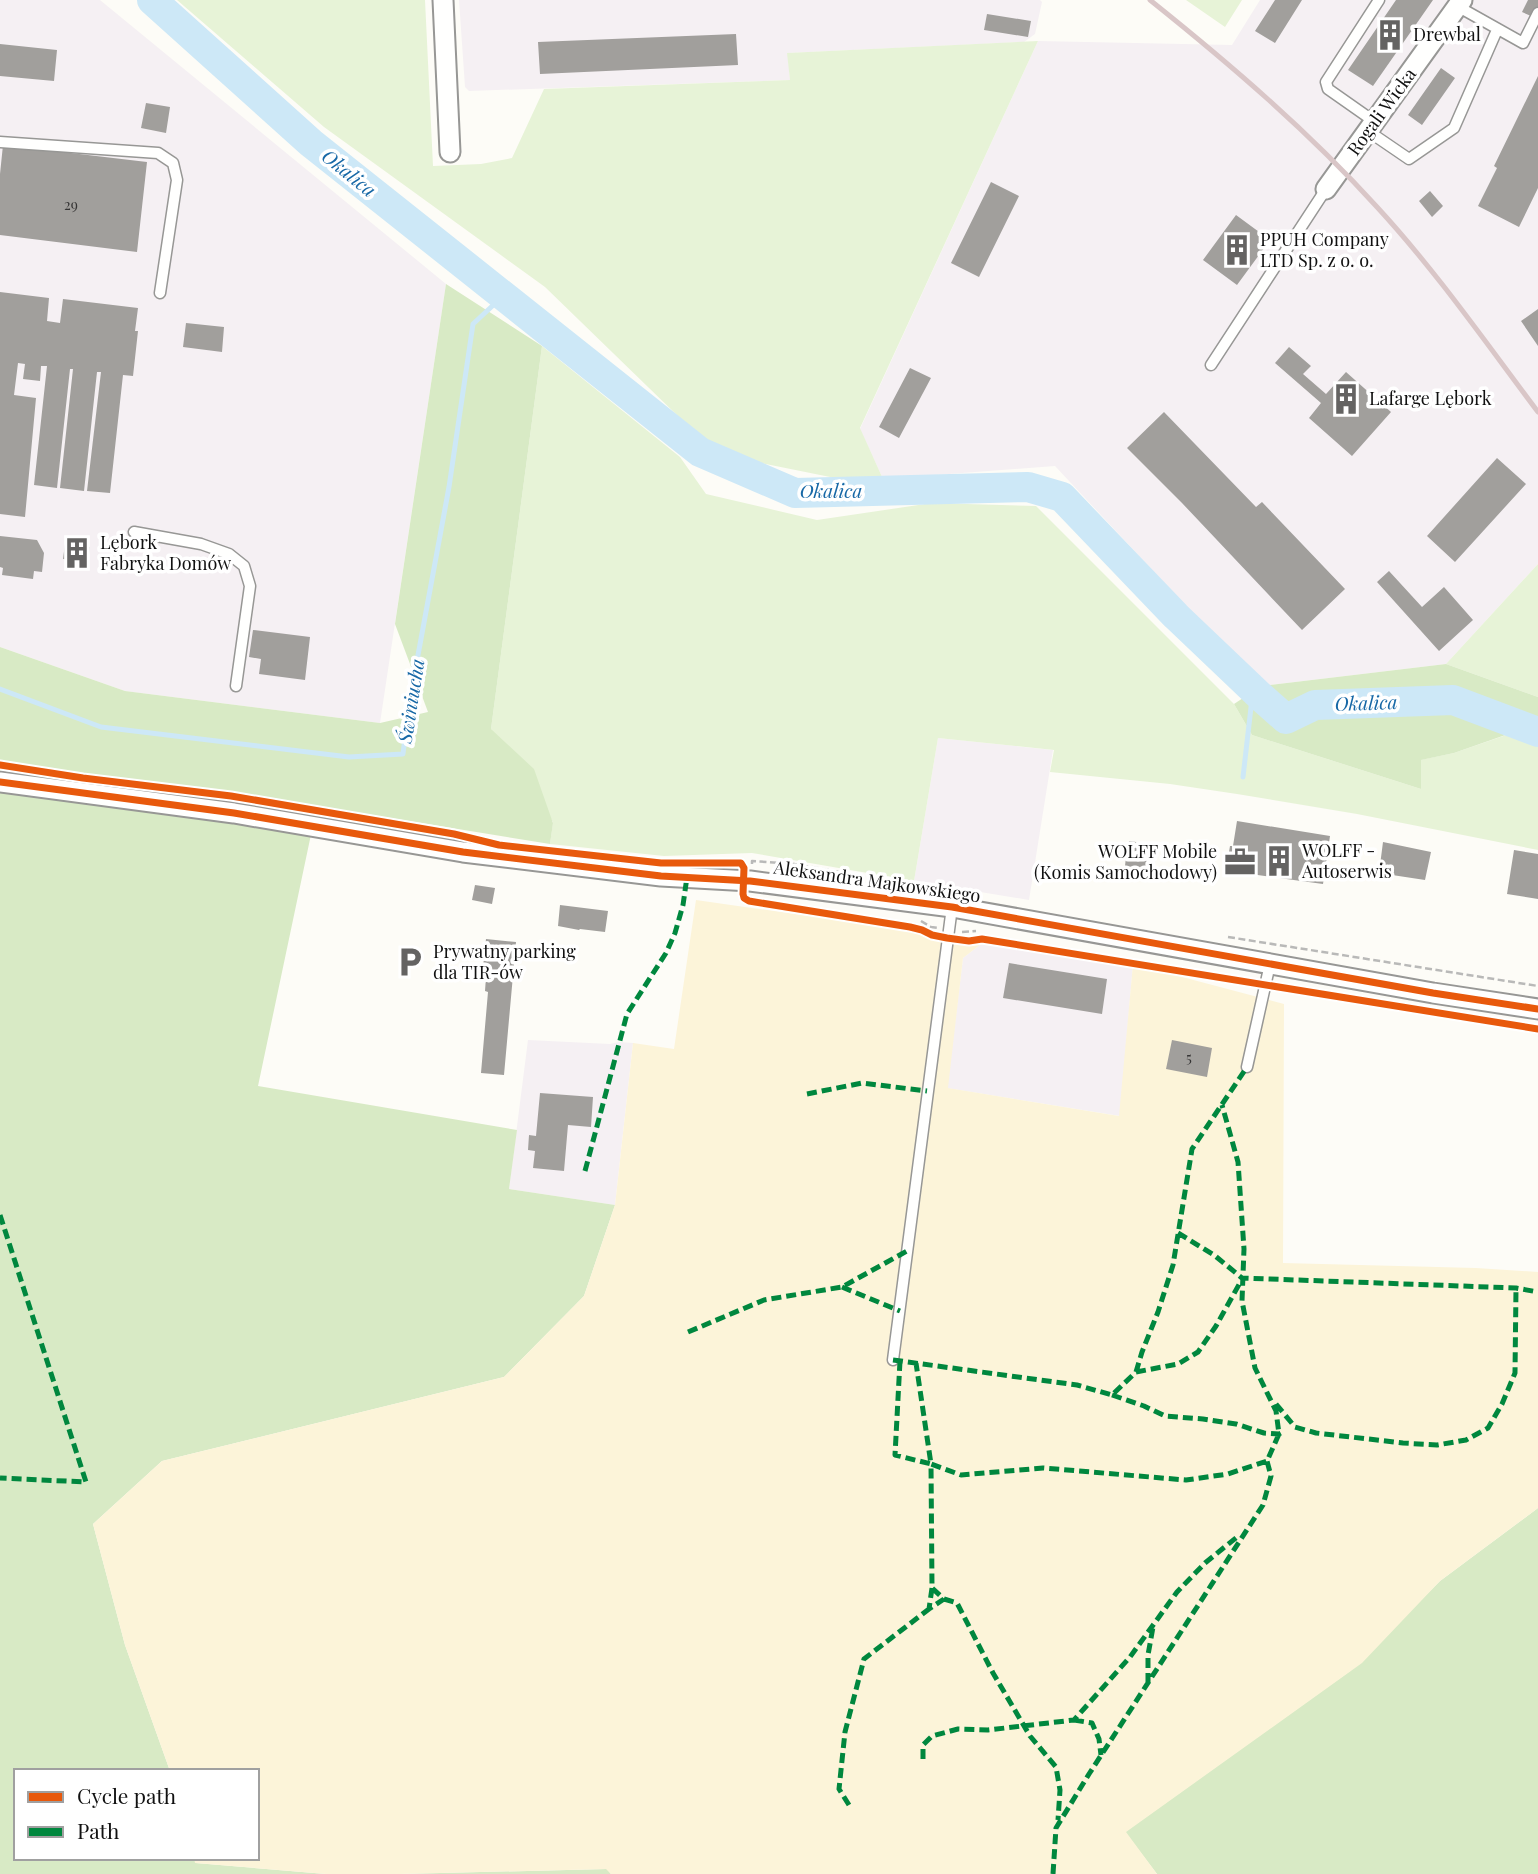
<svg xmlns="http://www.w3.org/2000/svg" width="1538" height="1874" font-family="'Playfair Display',serif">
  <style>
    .industrial { fill: #f5f0f3 }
    .green { fill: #e7f3d7 }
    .forest { fill: #d8eac5 }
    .sand { fill: #fcf4d9 }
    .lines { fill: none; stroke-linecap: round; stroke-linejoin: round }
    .stream { stroke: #cde8f7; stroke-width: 5 }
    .river { stroke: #cde8f7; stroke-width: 30 }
    .building { fill: #a19f9c }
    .lane-casing { stroke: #979795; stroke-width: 13 }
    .street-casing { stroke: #979795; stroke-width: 23 }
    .path { stroke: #b9b9b8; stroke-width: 2.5; stroke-dasharray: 7 3.5; stroke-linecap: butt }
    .lane { stroke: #fffffe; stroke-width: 10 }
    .street { stroke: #fffffe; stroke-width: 19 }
    .rail { stroke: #d9c6c7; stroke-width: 5 }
    .quiet { stroke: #00873e; stroke-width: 5; stroke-dasharray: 10 5; stroke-linecap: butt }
    .cycleway-casing { stroke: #fff; stroke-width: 11 }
    .cycleway { stroke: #e8590c; stroke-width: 7 }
    .labels { text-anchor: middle; stroke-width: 7; stroke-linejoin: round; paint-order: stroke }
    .number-label { font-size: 14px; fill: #353434 }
    .poi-label { font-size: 18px; fill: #111; stroke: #fff; text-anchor: start }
    .street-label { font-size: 18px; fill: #111; stroke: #fff }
    .water-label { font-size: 19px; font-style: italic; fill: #1768a6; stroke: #fff }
  </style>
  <rect width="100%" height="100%" fill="#fdfcf7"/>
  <path class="industrial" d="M 0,0 L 100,0 L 446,284 L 380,723 L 125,691 L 0,647 Z
    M 459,0 L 1040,0 L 1042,2 L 1035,34 L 1024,42 L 788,53 L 790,80 L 469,91 L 465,87 Z
    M 1260,0 L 1538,0 L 1538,564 L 1446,664 L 1261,686 L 1055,466 L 883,479 L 860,429 L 1038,41 L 1232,45 Z
    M 938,738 L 1053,750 L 1029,900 L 914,881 Z
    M 985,941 L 1133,964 L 1120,1116 L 947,1088 L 963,958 Z
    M 528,1040 L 610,1044 L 619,1042 L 633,1043 L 615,1205 L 509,1189 Z"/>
  <path class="green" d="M 177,0 L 425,0 L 433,166 L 481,164 L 512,158 L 544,89 L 790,80 L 787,53 L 1038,41 L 860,428 L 883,479 L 845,480 L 717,454 L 545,287 L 324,127 Z
    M 1186,0 L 1242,0 L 1225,27 Z
    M 542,346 L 680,457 L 706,494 L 817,520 L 932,503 L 1036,506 L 1234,704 L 1252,735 L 1421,789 L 1420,760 L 1454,753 L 1515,732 L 1538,742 L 1538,850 L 1357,814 L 1237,794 L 1170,784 L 1050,772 L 1054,750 L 938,738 L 914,881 L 752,853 L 664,856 L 550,844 L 553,822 L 491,729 Z
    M 1538,564 L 1538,697 L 1446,664 Z"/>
  <path class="forest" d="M 446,284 L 542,346 L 491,729 L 534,769 L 553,823 L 550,844 L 317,806 L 258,1086 L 517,1130 L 509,1189 L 615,1205 L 584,1296 L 504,1377 L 162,1461 L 93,1524 L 125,1645 L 170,1771 L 16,1771 L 16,1858 L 194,1858 L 196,1863 L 326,1874 L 0,1874 L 0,647 L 125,691 L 380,723 L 428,712 L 395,624 Z
    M 1446,664 L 1538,697 L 1538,742 L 1514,732 L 1454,753 L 1421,760 L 1421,789 L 1252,735 L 1234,704 L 1261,686 Z
    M 1538,1508 L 1538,1874 L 1157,1874 L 1125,1832 L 1350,1671 L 1440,1581 Z
    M 607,1869 L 611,1874 L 400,1874 Z"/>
  <path class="sand" d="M 696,900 L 985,941 L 963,958 L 948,1088 L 1119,1116 L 1133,964 L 1284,1004 L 1283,1263 L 1476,1268 L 1538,1272 L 1538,1508 L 1440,1581 L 1362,1663 L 1126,1832 L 1157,1874 L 611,1874 L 606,1869 L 400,1874 L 326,1874 L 195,1863 L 194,1858 L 257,1858 L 257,1771 L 170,1771 L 125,1645 L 93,1524 L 162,1461 L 504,1377 L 584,1296 L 615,1205 L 633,1043 L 674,1049 Z"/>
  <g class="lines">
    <path class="stream" d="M 0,689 L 101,727 L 349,757 L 403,754 L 409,704 L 449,487 L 473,324 L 503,296
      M 1243,777 L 1253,690"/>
    <path class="river" d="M 152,0 L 311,143 L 700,452 L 795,493 L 1028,487 L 1062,497 L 1176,616 L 1260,696 L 1286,719 L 1315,705 L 1453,700 L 1538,732"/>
  </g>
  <path class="building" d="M 1275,0 L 1302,0 L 1275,43 L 1255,31 Z
    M 1396,0 L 1433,0 L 1373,86 L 1348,70 Z
    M 1528,0 L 1538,0 L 1538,19 L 1522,12 Z
    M 987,14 L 1031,21 L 1028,37 L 984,30 Z
    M 736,34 L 738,65 L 540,74 L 538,42 Z
    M 0,44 L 57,50 L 54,81 L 0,76 Z
    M 1441,68 L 1455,78 L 1422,125 L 1408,115 Z
    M 1538,76 L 1538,188 L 1519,227 L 1478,206 L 1497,168 L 1494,166 Z
    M 146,103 L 170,107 L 166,133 L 141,128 Z
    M 3,145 L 147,162 L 137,252 L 0,235 L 0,174 Z
    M 991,182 L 1019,196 L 979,277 L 951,263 Z
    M 1430,191 L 1443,206 L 1432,217 L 1419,201 Z
    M 1236,215 L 1270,240 L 1237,285 L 1203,260 Z
    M 0,292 L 49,298 L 47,321 L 60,323 L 63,299 L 138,308 L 135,331 L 138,331 L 133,376 L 123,375 L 110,493 L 87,491 L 101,372 L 97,372 L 84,491 L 60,488 L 73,369 L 70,369 L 57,488 L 34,485 L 47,366 L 41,366 L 40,381 L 23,379 L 25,364 L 18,363 L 14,395 L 36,398 L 25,517 L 0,514 Z
    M 1538,309 L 1538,346 L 1521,321 Z
    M 186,323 L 224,327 L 222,352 L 183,347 Z
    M 1289,347 L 1311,366 L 1303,374 L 1326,394 L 1346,372 L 1391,412 L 1352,456 L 1309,418 L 1321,403 L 1275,363 Z
    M 910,368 L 931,378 L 899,438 L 879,427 Z
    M 1164,412 L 1256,507 L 1262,502 L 1345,589 L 1302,630 L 1182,503 L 1127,448 Z
    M 1497,458 L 1526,484 L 1455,562 L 1427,536 Z
    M 0,536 L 37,540 L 44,553 L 42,572 L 34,571 L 33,579 L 2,575 L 3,568 L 0,567 Z
    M 65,544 L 90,547 L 88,562 L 63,559 Z
    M 1389,571 L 1422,607 L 1444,587 L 1473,620 L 1439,651 L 1377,582 Z
    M 253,630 L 310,637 L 305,680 L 259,674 L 261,659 L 249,657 Z
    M 1237,821 L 1330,836 L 1323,884 L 1229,871 L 1232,852 L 1229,852 L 1230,846 L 1233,846 Z
    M 1129,841 L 1150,844 L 1147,869 L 1125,866 L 1126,857 L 1125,855 L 1125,851 L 1128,849 Z
    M 1383,842 L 1431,852 L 1425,880 L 1379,873 Z
    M 1514,850 L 1538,854 L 1538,899 L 1507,894 Z
    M 475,885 L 495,888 L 492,904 L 472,900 Z
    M 560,905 L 608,911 L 605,932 L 580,929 L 579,930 L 558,926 Z
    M 486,939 L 516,942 L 504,1075 L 481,1073 L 488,992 L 485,991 L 486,977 L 482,976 Z
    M 1009,963 L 1107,979 L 1102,1014 L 1003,998 Z
    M 1172,1040 L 1212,1048 L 1207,1077 L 1166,1069 Z
    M 540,1093 L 593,1097 L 591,1127 L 568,1125 L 564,1171 L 533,1168 L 535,1151 L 528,1150 L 529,1135 L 536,1136 Z"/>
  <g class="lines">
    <defs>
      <path id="lane" d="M 1457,6 L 1523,43 L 1538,13
        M 1375,122 L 1328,89 L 1326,82 L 1379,0
        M 1368,131 L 1409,159 L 1454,128 L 1497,30
        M 0,142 L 158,153 L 173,163 L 177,180 L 160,293
        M 1211,365 L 1326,189
        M 134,532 L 201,544 L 229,554 L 244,566 L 250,586 L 236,686
        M 1247,1067 L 1270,964
        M 893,1360 L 952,907"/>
      <path id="street" d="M 443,0 L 450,152
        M 1326,189 L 1462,0
        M 0,782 L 234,813 L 463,852 L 661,876 L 750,881 L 952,907 L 1433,993 L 1538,1009"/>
    </defs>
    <use href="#lane" class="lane-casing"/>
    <use href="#street" class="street-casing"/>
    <path class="path" d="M 752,864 L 752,861 L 794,864 L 863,876
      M 921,921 L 931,927 L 938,928
      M 962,932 L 976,931
      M 1228,937 L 1538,986"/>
    <use href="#lane" class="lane"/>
    <use href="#street" class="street"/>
    <path class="rail" d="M 1150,0 C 1230,64 1308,131 1377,207 C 1436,271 1486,343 1538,412"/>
    <path class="quiet" d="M 807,1094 L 862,1083 L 927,1091
      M 585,1171 L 627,1014 L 666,953 L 675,933 L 683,905 L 687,877
      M 0,1215 L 86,1482 L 0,1478
      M 1178,1233 L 1214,1255 L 1242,1278 L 1516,1288 L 1538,1292
      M 842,1287 L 900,1311
      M 688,1332 L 764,1300 L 842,1287 L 907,1251
      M 893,1360 L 1077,1385 L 1112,1395 L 1136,1372 L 1142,1352 L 1158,1312 L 1173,1265 L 1192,1149 L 1247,1067
      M 900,1361 L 895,1455 L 931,1464 L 916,1363
      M 1136,1372 L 1178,1364 L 1198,1352 L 1216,1326 L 1241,1281
      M 1112,1395 L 1144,1406 L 1165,1416 L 1203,1419 L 1236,1424 L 1264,1433 L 1279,1434 L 1285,1431
      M 1276,1404 L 1295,1427 L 1316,1433 L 1403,1443 L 1437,1445 L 1466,1440 L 1488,1428 L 1502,1404 L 1515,1373 L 1516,1288
      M 932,1588 L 929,1609 L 944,1599 L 932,1588 L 931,1464 L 961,1475 L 1043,1468 L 1186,1480 L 1228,1474 L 1267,1461 L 1279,1434 L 1276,1411 L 1255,1368 L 1242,1301 L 1244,1249 L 1238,1162 L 1222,1105
      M 944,1599 L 957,1603 L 993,1673 L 1030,1736 L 1056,1767 L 1060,1790 L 1058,1820
      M 1148,1683 L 1148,1655 L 1153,1627
      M 1074,1720 L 1092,1723 L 1099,1739 L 1101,1755
      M 923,1759 L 923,1745 L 932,1736 L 958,1729 L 988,1730 L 1074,1720 L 1130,1657 L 1177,1592 L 1205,1563 L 1237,1537
      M 849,1805 L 839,1789 L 845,1732 L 864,1659 L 929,1609
      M 1053,1874 L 1056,1828 L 1089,1774 L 1263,1505 L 1271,1476 L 1267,1461"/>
    <defs>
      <path id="cycleway" d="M 0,765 L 83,778 L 231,796 L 454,834 L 499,845 L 661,863 L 741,863 L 744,868 L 743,894 L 744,898 L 749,901 L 910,927 L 922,930 L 932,935 L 947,938 L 969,941 L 982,939 L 1538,1029
        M 0,782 L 234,813 L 463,852 L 661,876 L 750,881 L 952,907 L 1433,993 L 1538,1009"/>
    </defs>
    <use href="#cycleway" class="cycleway-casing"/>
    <use href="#cycleway" class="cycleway"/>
  </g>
  <defs>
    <symbol id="building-bare" viewBox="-9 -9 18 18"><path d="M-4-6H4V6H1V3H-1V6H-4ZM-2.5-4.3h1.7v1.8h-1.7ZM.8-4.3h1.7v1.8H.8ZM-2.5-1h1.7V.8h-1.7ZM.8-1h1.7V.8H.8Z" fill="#646362" stroke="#fff" stroke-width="2.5" paint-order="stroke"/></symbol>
    <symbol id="office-bare" viewBox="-9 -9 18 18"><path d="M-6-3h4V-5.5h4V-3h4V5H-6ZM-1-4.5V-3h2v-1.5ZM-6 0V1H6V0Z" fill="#646362" stroke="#fff" stroke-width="2.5" paint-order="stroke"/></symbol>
    <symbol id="parking-bare" viewBox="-9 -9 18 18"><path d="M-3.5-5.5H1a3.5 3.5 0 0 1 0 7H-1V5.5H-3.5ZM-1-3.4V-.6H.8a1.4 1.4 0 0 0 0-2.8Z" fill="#646362" stroke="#fff" stroke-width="2.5" paint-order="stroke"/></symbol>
  </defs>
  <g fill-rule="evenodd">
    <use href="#building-bare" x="1368" y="13" width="44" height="44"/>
    <use href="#building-bare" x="1215" y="228" width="44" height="44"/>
    <use href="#building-bare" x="1324" y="377" width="44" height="44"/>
    <use href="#building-bare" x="55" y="531" width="44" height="44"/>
    <use href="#building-bare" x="1257" y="839" width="44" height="44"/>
    <use href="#office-bare" x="1218" y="840" width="44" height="44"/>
    <use href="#parking-bare" x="388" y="940" width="44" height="44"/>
  </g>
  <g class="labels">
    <g class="number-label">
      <text x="71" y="210">29</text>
      <text x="1189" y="1063">5</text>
    </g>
    <g class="poi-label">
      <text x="1413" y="41">Drewbal</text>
      <text x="1260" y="246">PPUH Company<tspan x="1260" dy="21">LTD Sp. z o. o.</tspan></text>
      <text x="1369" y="405">Lafarge Lębork</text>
      <text x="100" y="549">Lębork<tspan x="100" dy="21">Fabryka Domów</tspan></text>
      <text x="1302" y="857">WOLFF -<tspan x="1302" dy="21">Autoserwis</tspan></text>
      <text x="1217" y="858" text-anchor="end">WOLFF Mobile<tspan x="1217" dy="21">(Komis Samochodowy)</tspan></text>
      <text x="433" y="958">Prywatny parking<tspan x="433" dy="21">dla TIR-ów</tspan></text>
    </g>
    <g class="street-label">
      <text transform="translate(1382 112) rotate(-54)" y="6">Rogali Wicka</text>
      <text transform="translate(877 882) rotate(8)" y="6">Aleksandra Majkowskiego</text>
    </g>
    <g class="water-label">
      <text transform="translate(349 173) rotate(39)" y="7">Okalica</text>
      <text x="831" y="498">Okalica</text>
      <text transform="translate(411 701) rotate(-81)" y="7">Świniucha</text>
      <text transform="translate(1366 703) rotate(-2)" y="7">Okalica</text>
    </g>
  </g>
  <rect x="14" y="1769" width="245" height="91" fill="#ffffff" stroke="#a0a0a0" stroke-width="2"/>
  <rect x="28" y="1792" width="35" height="10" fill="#e8590c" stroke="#a0a0a0" stroke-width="2"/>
  <text x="77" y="1804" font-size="21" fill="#111111">Cycle path</text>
  <rect x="28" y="1827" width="35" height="10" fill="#00873e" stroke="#a0a0a0" stroke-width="2"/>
  <text x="77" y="1839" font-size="21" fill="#111111">Path</text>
</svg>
